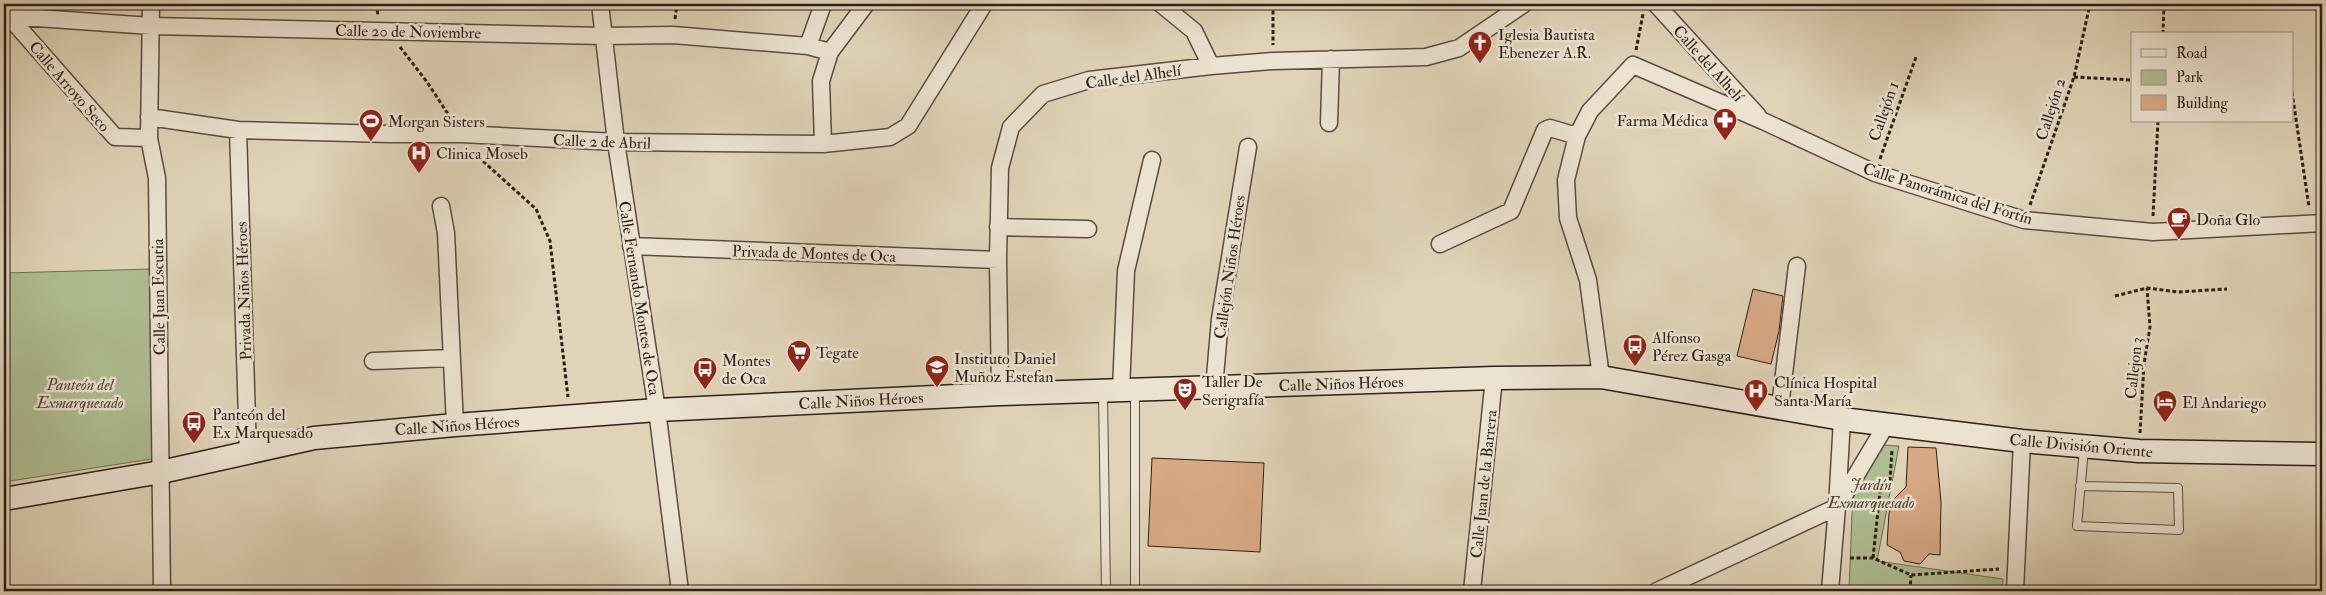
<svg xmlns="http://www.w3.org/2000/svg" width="2326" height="595" font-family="'IM FELL Double Pica',serif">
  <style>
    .green { fill: #aebe92; stroke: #6e6e55 }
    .building { fill: #d7a985; stroke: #2e1f18 }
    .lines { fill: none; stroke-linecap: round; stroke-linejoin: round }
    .service-casing { stroke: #5a4c40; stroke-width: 10 }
    .minor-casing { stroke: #5a4c40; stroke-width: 19 }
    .secondary-casing { stroke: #2e1f18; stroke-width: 25 }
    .path { stroke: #2e1f18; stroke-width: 3; stroke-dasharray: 4 2.5; stroke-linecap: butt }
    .service { stroke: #ebe2d0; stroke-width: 8 }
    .minor { stroke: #ebe2d0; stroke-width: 16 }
    .secondary { stroke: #ebe2d0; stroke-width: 22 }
    .labels { text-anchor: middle; stroke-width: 5; stroke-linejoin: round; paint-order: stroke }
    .street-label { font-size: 16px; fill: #2e1f18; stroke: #ebe2d0 }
    .poi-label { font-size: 16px; fill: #2e1f18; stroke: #ebe2d0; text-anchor: start }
    .park-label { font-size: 16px; font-style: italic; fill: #4e4736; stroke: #ebe2d0 }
  </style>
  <rect width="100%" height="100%" fill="#e0d3b7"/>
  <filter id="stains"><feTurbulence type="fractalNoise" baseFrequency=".004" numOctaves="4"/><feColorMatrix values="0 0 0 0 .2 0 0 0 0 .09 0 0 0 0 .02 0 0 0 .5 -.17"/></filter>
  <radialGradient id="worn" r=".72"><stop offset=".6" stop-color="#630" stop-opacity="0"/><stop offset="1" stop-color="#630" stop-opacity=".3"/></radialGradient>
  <path class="green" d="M 153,269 L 158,458 L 4,482 L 4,273 Z
    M 1883,445 L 1899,446 L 1877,561 L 2003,579 L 2002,591 L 1849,591 L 1853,488 Z"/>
  <path class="building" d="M 1753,289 L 1783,296 L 1779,331 L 1771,364 L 1737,356 Z
    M 1908,447 L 1936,448 L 1941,502 L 1940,555 L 1929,554 L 1920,564 L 1904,561 L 1900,552 L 1887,545 L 1889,513 L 1895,498 L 1906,487 Z
    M 1152,458 L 1264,463 L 1260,552 L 1148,546 Z"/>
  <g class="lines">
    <defs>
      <path id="service" d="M 1135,391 L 1135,591
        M 1103,393 L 1106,591
        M 2080,486 L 2178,488 L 2179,530 L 2077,526 L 2084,449"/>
      <path id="minor" d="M 151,4 L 149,138 L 157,178 L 162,591
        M 600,4 L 616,142 L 657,410 L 680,591
        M 1161,4 L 1194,31 L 1211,66
        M 1656,4 L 1758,116
        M 5,12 L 115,137 L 149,138
        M 9,16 L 151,26 L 604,36 L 673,35 L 808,46 L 830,52 L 821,81 L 823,144
        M 808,46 L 823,4
        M 830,52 L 866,4
        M 149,117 L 238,130 L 390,134 L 462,134 L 616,142 L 823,144 L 890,137 L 908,126 L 984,4
        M 1329,123 L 1331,59
        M 238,130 L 248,452
        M 441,206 L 446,233 L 455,425
        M 998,227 L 1088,229
        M 1440,244 L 1511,211 L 1545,130 L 1550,128 L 1577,136
        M 631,246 L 998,260
        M 373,361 L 451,358
        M 1601,377 L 1588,280 L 1568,218 L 1566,180 L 1577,136 L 1590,111 L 1633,65 L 1763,121 L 1875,173 L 2024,220 L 2153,232 L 2322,223
        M 1214,388 L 1220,319 L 1248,147
        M 1121,390 L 1126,271 L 1152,160
        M 1000,394 L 998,260 L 1000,168 L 1011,127 L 1043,94 L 1089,80 L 1211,66 L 1273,61 L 1426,57 L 1459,48 L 1524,4
        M 1780,407 L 1797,266
        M 1472,591 L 1494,378
        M 1657,591 L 1837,507 L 1842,419
        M 1830,591 L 1837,507 L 1886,425
        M 2015,591 L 2022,441"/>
      <path id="secondary" d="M 4,499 L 161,472 L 314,438 L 455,425 L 657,410 L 1000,394 L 1494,378 L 1601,377 L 1842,419 L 2022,441 L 2139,451 L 2322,454"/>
    </defs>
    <use href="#service" class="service-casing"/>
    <use href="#minor" class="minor-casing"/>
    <use href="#secondary" class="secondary-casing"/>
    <path class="path" d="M 376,4 L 378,15
      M 1273,4 L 1273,45
      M 675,19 L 677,4
      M 2163,34 L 2164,4
      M 400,47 L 427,82 L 450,117
      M 1636,50 L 1643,14
      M 2074,77 L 2132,80
      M 2292,92 L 2309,207
      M 475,151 L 485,163 L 536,209 L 550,241 L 568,397
      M 1880,159 L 1916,57
      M 2030,205 L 2074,77 L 2090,4
      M 2153,216 L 2158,121
      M 2115,296 L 2147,288 L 2178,292 L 2227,289
      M 2140,433 L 2144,364 L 2150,327 L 2147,288
      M 1850,558 L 1873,558 L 1911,575 L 1999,569
      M 1873,558 L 1881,482 L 1890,480 L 1892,450
      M 1910,591 L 1911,575"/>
    <use href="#service" class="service"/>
    <use href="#minor" class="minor"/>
    <use href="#secondary" class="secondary"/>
  </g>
  <defs>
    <symbol id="church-pin" viewBox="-11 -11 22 30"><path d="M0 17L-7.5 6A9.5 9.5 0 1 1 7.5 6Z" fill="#8f2418" stroke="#ebe2d0"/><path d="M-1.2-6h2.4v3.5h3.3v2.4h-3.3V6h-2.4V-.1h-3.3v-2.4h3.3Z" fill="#fff"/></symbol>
    <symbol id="pharmacy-pin" viewBox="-11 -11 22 30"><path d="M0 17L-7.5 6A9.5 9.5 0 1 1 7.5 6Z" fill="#8f2418" stroke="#ebe2d0"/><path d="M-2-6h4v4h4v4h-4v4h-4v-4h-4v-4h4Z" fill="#fff"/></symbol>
    <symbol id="stadium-pin" viewBox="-11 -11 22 30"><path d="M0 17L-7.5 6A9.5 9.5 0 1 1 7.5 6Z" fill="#8f2418" stroke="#ebe2d0"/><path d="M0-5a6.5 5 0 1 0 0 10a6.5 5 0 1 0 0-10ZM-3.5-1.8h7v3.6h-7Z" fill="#fff"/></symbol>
    <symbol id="hospital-pin" viewBox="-11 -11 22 30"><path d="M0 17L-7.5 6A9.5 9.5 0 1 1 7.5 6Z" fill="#8f2418" stroke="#ebe2d0"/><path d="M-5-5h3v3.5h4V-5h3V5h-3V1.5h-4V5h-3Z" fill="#fff"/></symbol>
    <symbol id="cafe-pin" viewBox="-11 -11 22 30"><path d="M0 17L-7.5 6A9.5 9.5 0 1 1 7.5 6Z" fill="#8f2418" stroke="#ebe2d0"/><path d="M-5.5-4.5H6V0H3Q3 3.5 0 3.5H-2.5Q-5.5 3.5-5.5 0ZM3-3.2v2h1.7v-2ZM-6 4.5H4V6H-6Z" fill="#fff"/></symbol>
    <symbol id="bus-pin" viewBox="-11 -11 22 30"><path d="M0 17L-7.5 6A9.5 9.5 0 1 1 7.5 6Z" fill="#8f2418" stroke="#ebe2d0"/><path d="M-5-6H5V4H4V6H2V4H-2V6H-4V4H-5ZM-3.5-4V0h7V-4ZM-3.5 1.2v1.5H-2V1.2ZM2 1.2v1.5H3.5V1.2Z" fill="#fff"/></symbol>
    <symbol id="supermarket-pin" viewBox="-11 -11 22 30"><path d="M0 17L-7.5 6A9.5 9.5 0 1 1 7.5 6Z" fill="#8f2418" stroke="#ebe2d0"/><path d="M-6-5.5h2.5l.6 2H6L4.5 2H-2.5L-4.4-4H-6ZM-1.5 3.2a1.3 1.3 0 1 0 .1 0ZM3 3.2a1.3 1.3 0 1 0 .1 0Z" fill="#fff"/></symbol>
    <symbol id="university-pin" viewBox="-11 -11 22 30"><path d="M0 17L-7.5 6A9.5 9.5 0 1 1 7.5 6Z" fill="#8f2418" stroke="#ebe2d0"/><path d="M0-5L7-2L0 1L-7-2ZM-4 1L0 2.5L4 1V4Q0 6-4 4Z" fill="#fff"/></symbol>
    <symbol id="theatre-pin" viewBox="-11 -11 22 30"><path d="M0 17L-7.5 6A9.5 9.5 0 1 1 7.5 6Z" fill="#8f2418" stroke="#ebe2d0"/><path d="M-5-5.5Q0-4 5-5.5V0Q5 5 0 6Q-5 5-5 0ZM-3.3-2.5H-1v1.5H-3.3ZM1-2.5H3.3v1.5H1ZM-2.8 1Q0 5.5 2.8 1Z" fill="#fff"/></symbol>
    <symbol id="hotel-pin" viewBox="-11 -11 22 30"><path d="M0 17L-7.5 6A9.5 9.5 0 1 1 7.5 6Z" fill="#8f2418" stroke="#ebe2d0"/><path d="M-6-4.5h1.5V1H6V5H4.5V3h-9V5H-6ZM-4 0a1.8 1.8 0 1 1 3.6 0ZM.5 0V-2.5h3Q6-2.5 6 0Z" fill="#fff"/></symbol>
  </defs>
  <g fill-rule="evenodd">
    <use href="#church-pin" x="1466" y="29" width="28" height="38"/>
    <use href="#pharmacy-pin" x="1711" y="106" width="28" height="38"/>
    <use href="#stadium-pin" x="357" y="107" width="28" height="38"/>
    <use href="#hospital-pin" x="405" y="139" width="28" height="38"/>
    <use href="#cafe-pin" x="2165" y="205" width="28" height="38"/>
    <use href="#bus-pin" x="1621" y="332" width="28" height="38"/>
    <use href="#supermarket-pin" x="785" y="338" width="28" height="38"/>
    <use href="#university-pin" x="923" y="353" width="28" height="38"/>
    <use href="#bus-pin" x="691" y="355" width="28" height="38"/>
    <use href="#theatre-pin" x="1171" y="376" width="28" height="38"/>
    <use href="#hospital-pin" x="1742" y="377" width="28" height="38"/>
    <use href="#hotel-pin" x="2151" y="388" width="28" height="38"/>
    <use href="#bus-pin" x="180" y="409" width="28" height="38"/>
  </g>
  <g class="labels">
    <g class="street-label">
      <text transform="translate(408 31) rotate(1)" y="6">Calle 20 de Noviembre</text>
      <text transform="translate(1709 63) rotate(48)" y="6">Calle del Alhelí</text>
      <text transform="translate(1133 76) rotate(-8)" y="6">Calle del Alhelí</text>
      <text transform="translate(70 86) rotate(49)" y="6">Calle Arroyo Seco</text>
      <text transform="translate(2050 109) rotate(-72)" y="6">Callejón 2</text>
      <text transform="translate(1883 111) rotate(-71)" y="6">Callejón 1</text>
      <text transform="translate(602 141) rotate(2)" y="6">Calle 2 de Abril</text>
      <text transform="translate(1948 193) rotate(17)" y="6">Calle Panorámica del Fortín</text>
      <text transform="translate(814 253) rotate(2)" y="6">Privada de Montes de Oca</text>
      <text transform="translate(1229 267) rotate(-82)" y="6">Callejón Niños Héroes</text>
      <text transform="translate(243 291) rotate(-92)" y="6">Privada Niños Héroes</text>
      <text transform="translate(158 297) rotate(-91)" y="6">Calle Juan Escutia</text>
      <text transform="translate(640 298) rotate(81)" y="6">Calle Fernando Montes de Oca</text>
      <text transform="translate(2133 368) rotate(-84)" y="6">Callejon 3</text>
      <text transform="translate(1341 383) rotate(-2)" y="6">Calle Niños Héroes</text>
      <text transform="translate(861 400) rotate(-3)" y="6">Calle Niños Héroes</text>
      <text transform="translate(457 425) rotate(-4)" y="6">Calle Niños Héroes</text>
      <text transform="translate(2081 445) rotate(5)" y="6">Calle División Oriente</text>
      <text transform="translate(1483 484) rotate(-84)" y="6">Calle Juan de la Barrera</text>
    </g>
    <g class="poi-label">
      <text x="1498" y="40">Iglesia Bautista<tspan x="1498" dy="18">Ebenezer A.R.</tspan></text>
      <text x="1708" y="126" text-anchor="end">Farma Médica</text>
      <text x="388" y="127">Morgan Sisters</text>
      <text x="436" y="159">Clinica Moseb</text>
      <text x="2196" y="225">Doña Glo</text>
      <text x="1652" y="343">Alfonso<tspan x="1652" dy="18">Pérez Gasga</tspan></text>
      <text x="816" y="358">Tegate</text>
      <text x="954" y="364">Instituto Daniel<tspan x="954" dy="18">Muñoz Estefan</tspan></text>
      <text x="722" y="366">Montes<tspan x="722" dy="18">de Oca</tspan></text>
      <text x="1202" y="387">Taller De<tspan x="1202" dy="18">Serigrafía</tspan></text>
      <text x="1774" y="388">Clínica Hospital<tspan x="1774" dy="18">Santa María</tspan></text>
      <text x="2182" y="408">El Andariego</text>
      <text x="212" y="420">Panteón del<tspan x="212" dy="18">Ex Marquesado</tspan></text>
    </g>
    <g class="park-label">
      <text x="80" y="390">Panteón del<tspan x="80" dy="18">Exmarquesado</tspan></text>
      <text x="1871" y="490">Jardín<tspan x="1871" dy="18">Exmarquesado</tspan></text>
    </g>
  </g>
  <rect width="2326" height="595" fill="none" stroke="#e0d3b7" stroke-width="20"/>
  <rect x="5" y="5" width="2316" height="585" fill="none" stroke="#2e1f18" stroke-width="2.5"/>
  <rect x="10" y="10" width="2306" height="575" fill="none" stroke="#2e1f18"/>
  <rect x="2131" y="32" width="162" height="90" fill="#ebe2d0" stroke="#9f9486"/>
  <rect x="2141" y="49" width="25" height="8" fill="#ebe2d0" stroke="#9f9486"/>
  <text x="2176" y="58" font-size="15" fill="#2e1f18">Road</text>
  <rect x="2141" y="70" width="25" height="15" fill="#aebe92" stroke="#9f9486"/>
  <text x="2176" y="82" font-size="15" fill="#2e1f18">Park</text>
  <rect x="2141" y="95" width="25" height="15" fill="#d7a985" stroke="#9f9486"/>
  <text x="2176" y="108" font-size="15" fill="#2e1f18">Building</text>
  <rect width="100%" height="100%" filter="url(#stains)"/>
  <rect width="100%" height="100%" fill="url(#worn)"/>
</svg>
